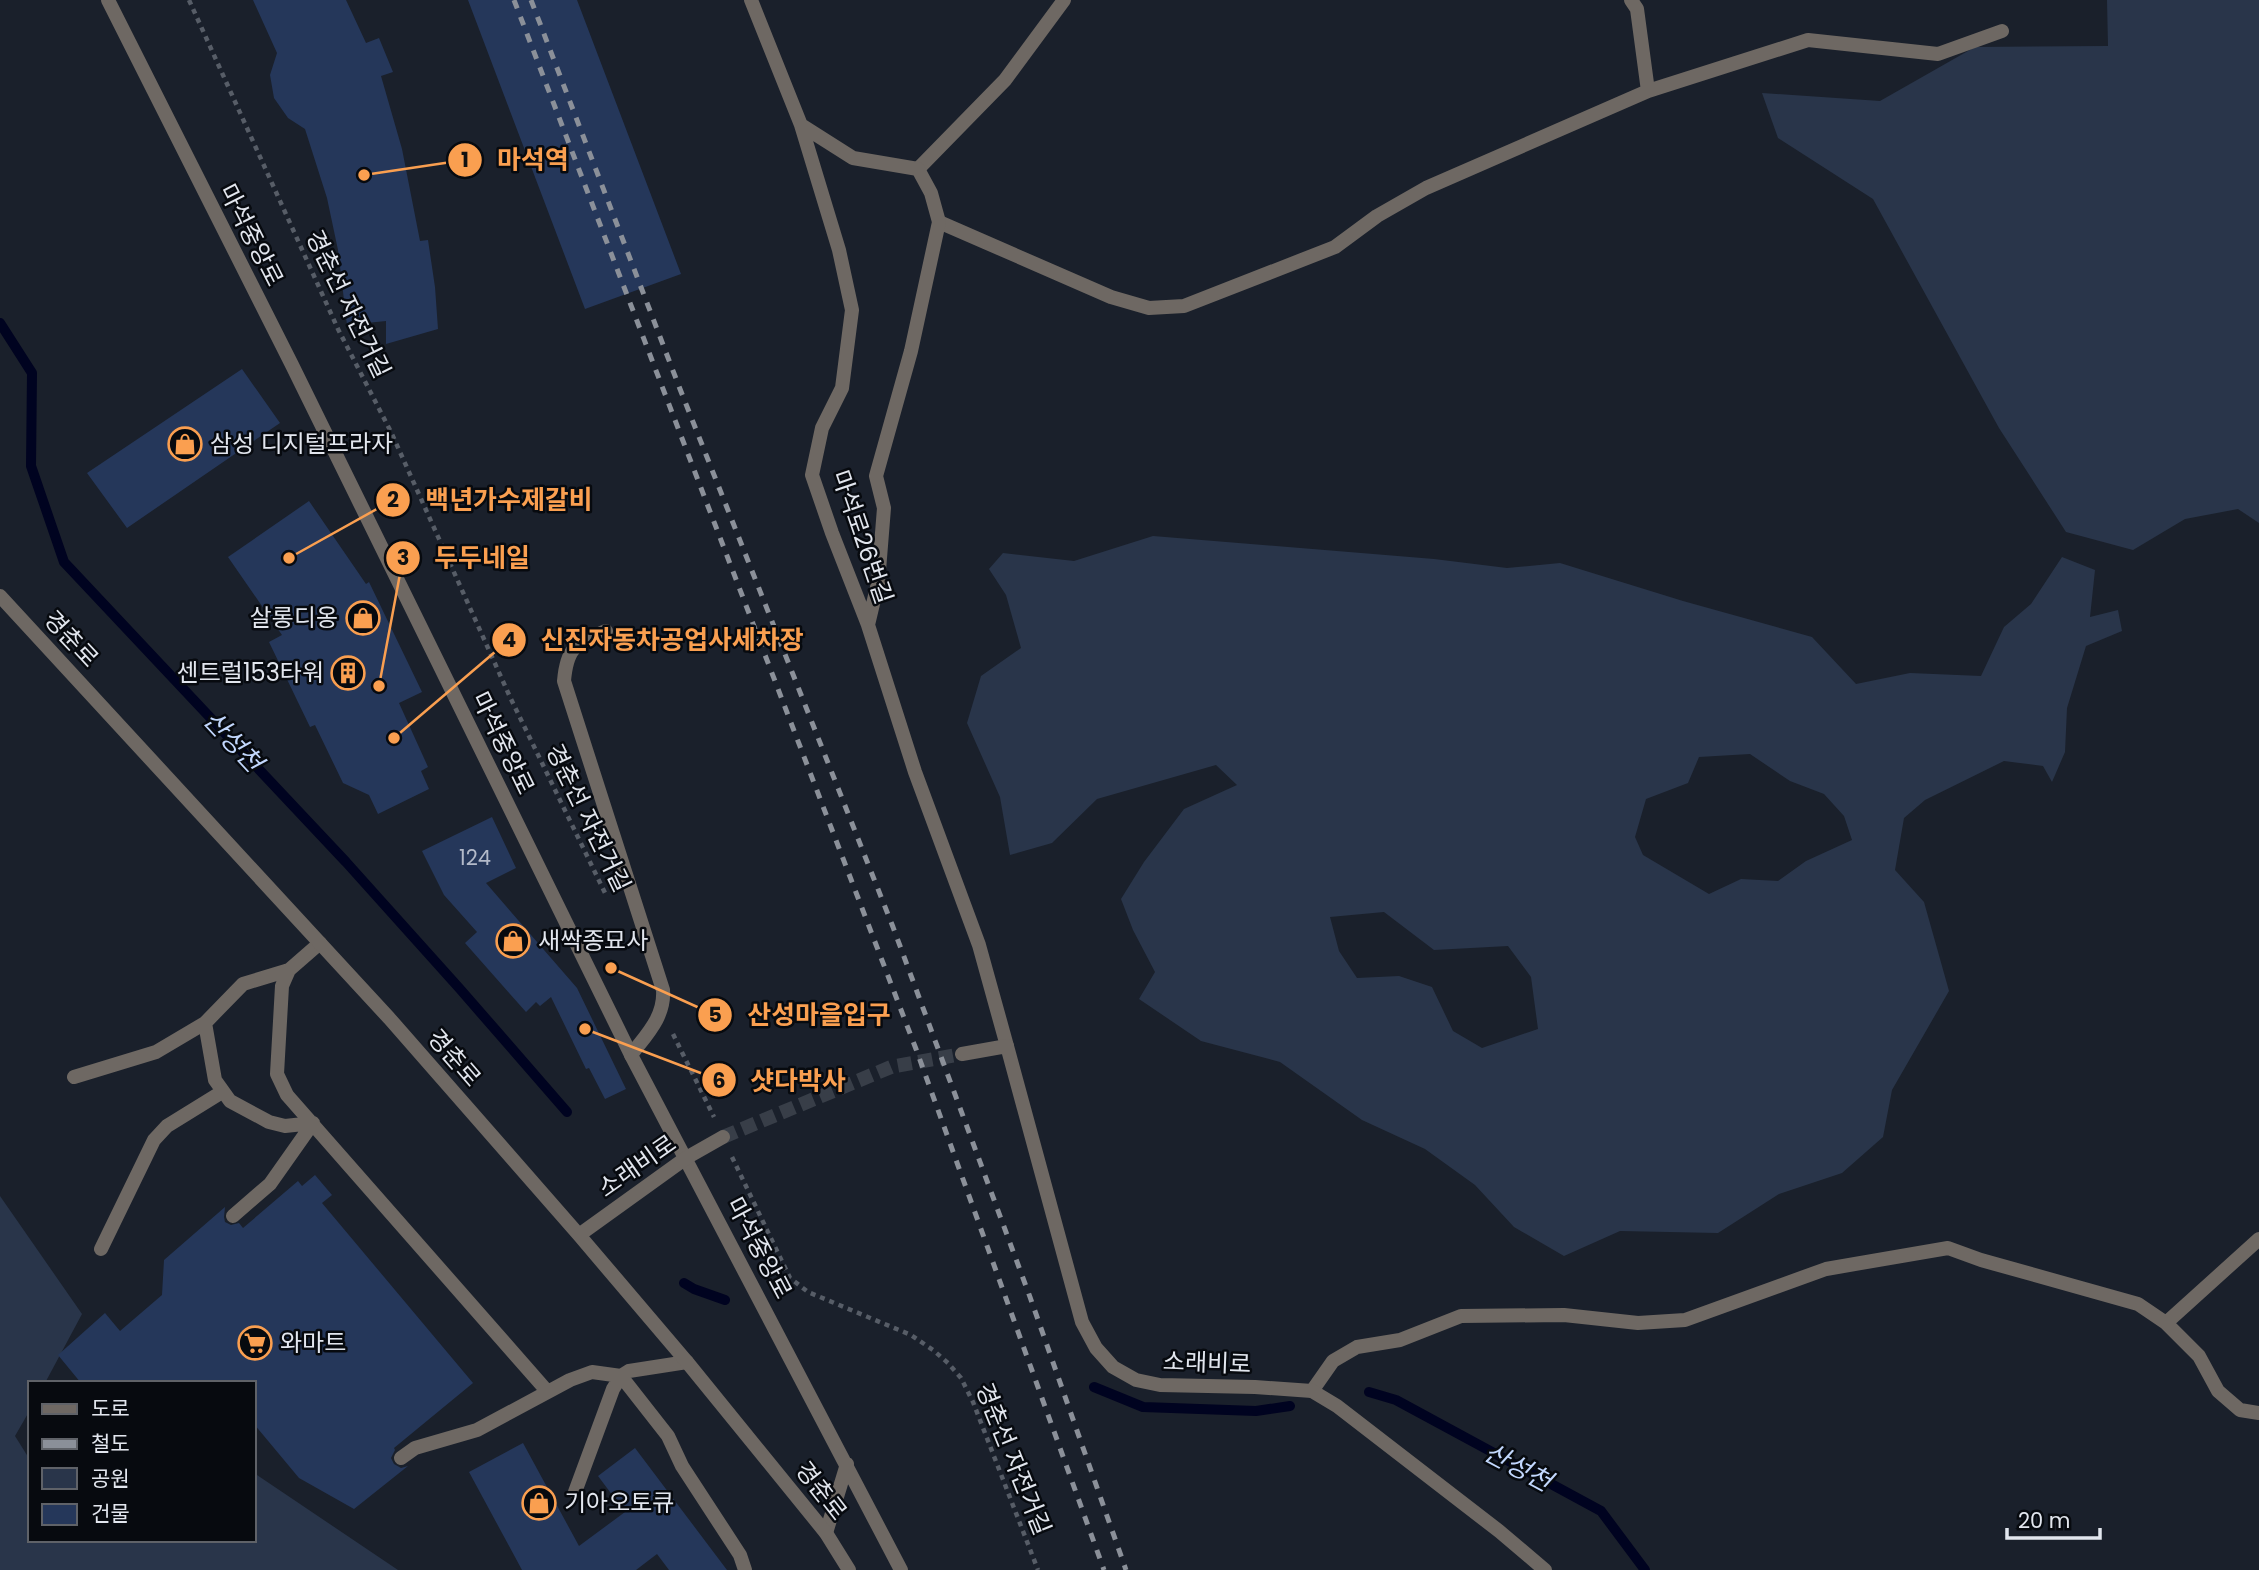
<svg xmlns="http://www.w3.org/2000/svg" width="2259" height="1570" font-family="Poppins,'Noto Sans KR',sans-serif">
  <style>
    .green { fill: #29354a; fill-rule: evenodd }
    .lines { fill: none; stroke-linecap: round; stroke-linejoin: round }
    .stream { stroke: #000320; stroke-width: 10 }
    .building { fill: #25375a }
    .tertiary-tunnel { stroke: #383e48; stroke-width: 14; stroke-dasharray: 14 7; stroke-linecap: butt }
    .path { stroke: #575d67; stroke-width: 4.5; stroke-dasharray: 5 5; stroke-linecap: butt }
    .service { stroke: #6e6863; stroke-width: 14 }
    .minor { stroke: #6e6863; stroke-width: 14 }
    .tertiary { stroke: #6e6863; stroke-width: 14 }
    .rail { stroke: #8b9099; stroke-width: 5; stroke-dasharray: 9 9; stroke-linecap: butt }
    .labels { text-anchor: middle; stroke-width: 5; stroke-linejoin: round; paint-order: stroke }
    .number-label { font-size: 21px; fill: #b3bac9 }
    .street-label { font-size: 24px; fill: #e2e6ee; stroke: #070a0f }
    .poi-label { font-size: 24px; fill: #e2e6ee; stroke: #070a0f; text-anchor: start }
    .water-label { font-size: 26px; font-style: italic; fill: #c2d7fd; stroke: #070a0f }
    .leader { fill: none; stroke: #fa9f50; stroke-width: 2.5 }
    .callout-dot { fill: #fa9f50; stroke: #070a0f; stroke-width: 2.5 }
    .mark-label { font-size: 21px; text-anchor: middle; font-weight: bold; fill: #111 }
    .callout-label { font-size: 26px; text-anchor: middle; font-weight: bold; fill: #fa9f50; stroke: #070a0f; stroke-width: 5; stroke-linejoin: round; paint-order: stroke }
  </style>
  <rect width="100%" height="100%" fill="#1a202b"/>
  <path class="green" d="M 2107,0 L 2259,0 L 2259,523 L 2238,509 L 2185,519 L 2133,550 L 2066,532 L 1999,428 L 1873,199 L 1778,138 L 1762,93 L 1880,101 L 1975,47 L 2108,46 Z
    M 1153,536 L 1434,559 L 1507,568 L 1560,563 L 1683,601 L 1812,637 L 1856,684 L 1910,673 L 1981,676 L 2004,627 L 2031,604 L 2062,557 L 2095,570 L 2090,617 L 2118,610 L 2122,631 L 2086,646 L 2067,708 L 2065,752 L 2052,782 L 2043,766 L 2004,761 L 1925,800 L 1904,818 L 1895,870 L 1924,902 L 1949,991 L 1892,1090 L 1883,1137 L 1842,1173 L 1779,1194 L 1718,1233 L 1620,1231 L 1564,1256 L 1514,1227 L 1475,1185 L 1425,1149 L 1362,1120 L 1280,1062 L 1201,1041 L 1139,999 L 1155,972 L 1133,930 L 1121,899 L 1144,862 L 1184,809 L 1237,785 L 1216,765 L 1097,799 L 1052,843 L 1010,855 L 1000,797 L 967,723 L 981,676 L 1021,648 L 1006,595 L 989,569 L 1003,553 L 1074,561 ZM 1750,754 L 1790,781 L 1824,794 L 1844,816 L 1852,840 L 1806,861 L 1778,881 L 1741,879 L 1709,894 L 1643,855 L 1635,837 L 1646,799 L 1688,783 L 1699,757 ZM 1384,912 L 1434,950 L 1508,946 L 1531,977 L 1538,1029 L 1482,1048 L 1453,1031 L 1432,987 L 1399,976 L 1357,978 L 1339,951 L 1330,917 Z
    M 0,1196 L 82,1314 L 45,1383 L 30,1383 L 30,1410 L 15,1436 L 30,1460 L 30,1540 L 254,1540 L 254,1473 L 398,1570 L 0,1570 Z"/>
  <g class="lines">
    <path class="stream" d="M 0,323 L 32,373 L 31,466 L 64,562 L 346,862 L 460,989 L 567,1112
      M 684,1283 L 694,1289 L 725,1300
      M 1094,1387 L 1143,1407 L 1256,1411 L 1290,1406
      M 1369,1392 L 1396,1400 L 1601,1511 L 1645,1570"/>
  </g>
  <path class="building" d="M 253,0 L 346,0 L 366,43 L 379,38 L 393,72 L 381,76 L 402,149 L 420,241 L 428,240 L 435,287 L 438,329 L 386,344 L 386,321 L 347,325 L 338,250 L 327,198 L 305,129 L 288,118 L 274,98 L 270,75 L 277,53 Z
    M 468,0 L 577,0 L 681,274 L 585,309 Z
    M 242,369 L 280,423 L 127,528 L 87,473 Z
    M 309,501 L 366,584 L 369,582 L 422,692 L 399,703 L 428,767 L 421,771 L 429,789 L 378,814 L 369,795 L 343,783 L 315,725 L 310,727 L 269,642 L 282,635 L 228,557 Z
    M 492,817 L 516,868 L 486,883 L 577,988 L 626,1089 L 605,1099 L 589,1068 L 586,1069 L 551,997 L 540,1006 L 536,1002 L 526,1012 L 465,943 L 477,932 L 444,895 L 422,851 Z
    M 315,1175 L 332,1195 L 322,1203 L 473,1383 L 394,1448 L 395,1450 L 391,1458 L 394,1464 L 401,1468 L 408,1466 L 354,1509 L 299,1478 L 254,1424 L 254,1383 L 81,1383 L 58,1355 L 105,1313 L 120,1331 L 162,1295 L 164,1260 L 225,1207 L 224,1217 L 225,1222 L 231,1225 L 239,1223 L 243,1228 L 298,1181 L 302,1186 Z
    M 523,1443 L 579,1546 L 625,1512 L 598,1476 L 635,1448 L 727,1570 L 669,1570 L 657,1554 L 636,1570 L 522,1570 L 469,1472 Z"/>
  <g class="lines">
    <path class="tertiary-tunnel" d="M 723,1137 L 891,1067 L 962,1054"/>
    <path class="path" d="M 189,0 L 338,329 L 391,432 L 510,697 L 607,897
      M 673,1034 L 714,1117
      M 732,1157 L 790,1278 L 808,1292 L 911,1335 L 933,1350 L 948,1363 L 961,1378 L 973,1402 L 1038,1570"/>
    <path class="service" d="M 1631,0 L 1637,9 L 1648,91
      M 918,169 L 1005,80 L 1064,0
      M 939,222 L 1111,297 L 1149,308 L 1184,306 L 1335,247 L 1377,216 L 1426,188 L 1648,91 L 1808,40 L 1938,54 L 2002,31
      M 606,631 C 576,644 567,646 564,681 L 663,990 C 665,1017 646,1035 631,1055
      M 320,943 L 289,970 L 282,986 L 277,1074 L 287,1095 L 547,1391
      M 205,1023 L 215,1080 L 230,1101 L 269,1122 L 285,1126 L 313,1123
      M 74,1077 L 156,1052 L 205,1023 L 243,984 L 289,970
      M 233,1216 L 270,1184 L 313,1123
      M 101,1249 L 154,1140 L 167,1126 L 222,1092
      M 401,1458 L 415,1448 L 477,1430 L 570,1380 L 592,1372 L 621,1376 L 668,1436 L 682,1466 L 740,1555 L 745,1570
      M 575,1492 L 613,1389 L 621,1376 L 629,1371 L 687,1362"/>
    <path class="minor" d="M 108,0 L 292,365 L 631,1055 L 901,1570
      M 751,0 L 801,125 L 839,250 L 852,310 L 842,388 L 822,428 L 812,475 L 832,533 L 868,625 L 915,772 L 979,945 L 1007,1046
      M 801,125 L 853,158 L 918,169 L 931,193 L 939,222 L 911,351 L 876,476 L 884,508 L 878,583 L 868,625
      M 2166,1323 L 2259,1239
      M 1312,1391 L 1333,1361 L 1357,1347 L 1400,1340 L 1461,1316 L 1564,1315 L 1638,1323 L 1685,1320 L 1826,1269 L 1948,1248 L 1981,1260 L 2138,1304 L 2166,1323 L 2199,1356 L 2218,1391 L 2240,1410 L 2259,1413
      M 826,1533 L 847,1464"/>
    <path class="tertiary" d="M 0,596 L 389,1018 L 579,1235 L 687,1362 L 826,1533 L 849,1570
      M 962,1054 L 1007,1046 L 1082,1322 L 1096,1348 L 1113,1367 L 1136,1380 L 1160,1385 L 1255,1387 L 1312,1391 L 1337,1406 L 1499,1531 L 1545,1570
      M 579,1235 L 686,1158 L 723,1137"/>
    <path class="rail" d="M 514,0 L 916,1049 L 1104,1570
      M 531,0 L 680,389 L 893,927 L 1030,1297 L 1126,1570"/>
  </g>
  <defs>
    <symbol id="shop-ring" viewBox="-11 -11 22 22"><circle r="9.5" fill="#070a0f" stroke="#fa9f50" stroke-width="1.5"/><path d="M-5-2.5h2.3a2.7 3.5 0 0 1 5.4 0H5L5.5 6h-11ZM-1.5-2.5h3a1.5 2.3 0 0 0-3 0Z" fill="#fa9f50"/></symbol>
    <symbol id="building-ring" viewBox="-11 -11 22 22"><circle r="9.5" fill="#070a0f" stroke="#fa9f50" stroke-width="1.5"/><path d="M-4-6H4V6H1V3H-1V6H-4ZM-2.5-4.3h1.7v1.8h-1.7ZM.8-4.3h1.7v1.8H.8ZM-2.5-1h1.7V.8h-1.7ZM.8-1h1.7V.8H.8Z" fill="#fa9f50"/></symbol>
    <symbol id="supermarket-ring" viewBox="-11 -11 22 22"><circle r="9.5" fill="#070a0f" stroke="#fa9f50" stroke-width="1.5"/><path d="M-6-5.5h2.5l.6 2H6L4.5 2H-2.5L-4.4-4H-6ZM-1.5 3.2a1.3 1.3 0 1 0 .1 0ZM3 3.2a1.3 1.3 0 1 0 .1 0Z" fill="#fa9f50"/></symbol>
  </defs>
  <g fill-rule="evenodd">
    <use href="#shop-ring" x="166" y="425" width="38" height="38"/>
    <use href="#shop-ring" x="344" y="599" width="38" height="38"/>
    <use href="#building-ring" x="329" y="654" width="38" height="38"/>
    <use href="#shop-ring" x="494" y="922" width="38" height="38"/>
    <use href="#supermarket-ring" x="236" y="1324" width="38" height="38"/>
    <use href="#shop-ring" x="520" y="1484" width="38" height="38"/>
  </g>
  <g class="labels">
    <g class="number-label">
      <text x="475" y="865">124</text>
    </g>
    <g class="street-label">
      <text transform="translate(251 235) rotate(63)" y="8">마석중앙로</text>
      <text transform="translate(348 304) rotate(64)" y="8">경춘선 자전거길</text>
      <text transform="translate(862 537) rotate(71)" y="8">마석로26번길</text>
      <text transform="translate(71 639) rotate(47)" y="8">경춘로</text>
      <text transform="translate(503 743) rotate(64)" y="8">마석중앙로</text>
      <text transform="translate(588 818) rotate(64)" y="8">경춘선 자전거길</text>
      <text transform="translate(454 1058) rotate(49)" y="8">경춘로</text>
      <text transform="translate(637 1166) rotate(-35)" y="8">소래비로</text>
      <text transform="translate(759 1248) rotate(62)" y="8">마석중앙로</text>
      <text transform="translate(1207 1363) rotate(2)" y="8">소래비로</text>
      <text transform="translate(1013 1459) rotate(68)" y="8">경춘선 자전거길</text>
      <text transform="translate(821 1491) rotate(52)" y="8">경춘로</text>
    </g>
    <g class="poi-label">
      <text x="210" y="452">삼성 디지털프라자</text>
      <text x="338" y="626" text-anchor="end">살롱디옹</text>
      <text x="324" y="681" text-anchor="end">센트럴153타워</text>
      <text x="538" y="949">새싹종묘사</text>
      <text x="280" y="1351">와마트</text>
      <text x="564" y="1511">기아오토큐</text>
    </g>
    <g class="water-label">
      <text transform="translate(233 741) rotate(47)" y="9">산성천</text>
      <text transform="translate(1518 1467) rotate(28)" y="9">산성천</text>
    </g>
  </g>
  <path class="leader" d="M364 175L465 160M289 558L393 500M379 686L403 558M394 738L509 640M611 968L715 1015M585 1029L719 1080"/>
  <g class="callout-dot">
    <circle cx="364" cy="175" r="7"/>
    <circle cx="289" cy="558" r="7"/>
    <circle cx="379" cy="686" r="7"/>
    <circle cx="394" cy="738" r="7"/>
    <circle cx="611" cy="968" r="7"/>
    <circle cx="585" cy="1029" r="7"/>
    <circle cx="465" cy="160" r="18"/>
    <circle cx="393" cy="500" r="18"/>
    <circle cx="403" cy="558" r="18"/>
    <circle cx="509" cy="640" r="18"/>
    <circle cx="715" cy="1015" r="18"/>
    <circle cx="719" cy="1080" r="18"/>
  </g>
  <g class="mark-label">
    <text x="465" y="167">1</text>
    <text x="393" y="507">2</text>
    <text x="403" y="565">3</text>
    <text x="509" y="647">4</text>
    <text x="715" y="1022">5</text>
    <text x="719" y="1088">6</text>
  </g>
  <g class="callout-label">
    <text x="533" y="169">마석역</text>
    <text x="509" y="509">백년가수제갈비</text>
    <text x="482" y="567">두두네일</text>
    <text x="672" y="649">신진자동차공업사세차장</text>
    <text x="819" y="1024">산성마을입구</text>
    <text x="798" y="1090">샷다박사</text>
  </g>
  <rect x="28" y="1381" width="228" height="161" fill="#070a0f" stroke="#5f6268" stroke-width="2"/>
  <rect x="42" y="1404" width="35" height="10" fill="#6e6863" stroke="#5f6268" stroke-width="2"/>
  <text x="91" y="1416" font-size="21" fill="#e2e6ee">도로</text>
  <rect x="42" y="1439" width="35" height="10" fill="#8b9099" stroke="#5f6268" stroke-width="2"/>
  <text x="91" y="1451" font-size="21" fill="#e2e6ee">철도</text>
  <rect x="42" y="1468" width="35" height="21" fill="#29354a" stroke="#5f6268" stroke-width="2"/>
  <text x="91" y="1486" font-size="21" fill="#e2e6ee">공원</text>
  <rect x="42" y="1504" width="35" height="21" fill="#25375a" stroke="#5f6268" stroke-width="2"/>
  <text x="91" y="1521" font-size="21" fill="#e2e6ee">건물</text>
  <path d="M2007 1528v10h93v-10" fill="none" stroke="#e2e6ee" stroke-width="3.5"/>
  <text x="2018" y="1528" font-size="21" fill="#e2e6ee" stroke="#070a0f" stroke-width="5" paint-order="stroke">20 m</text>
</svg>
